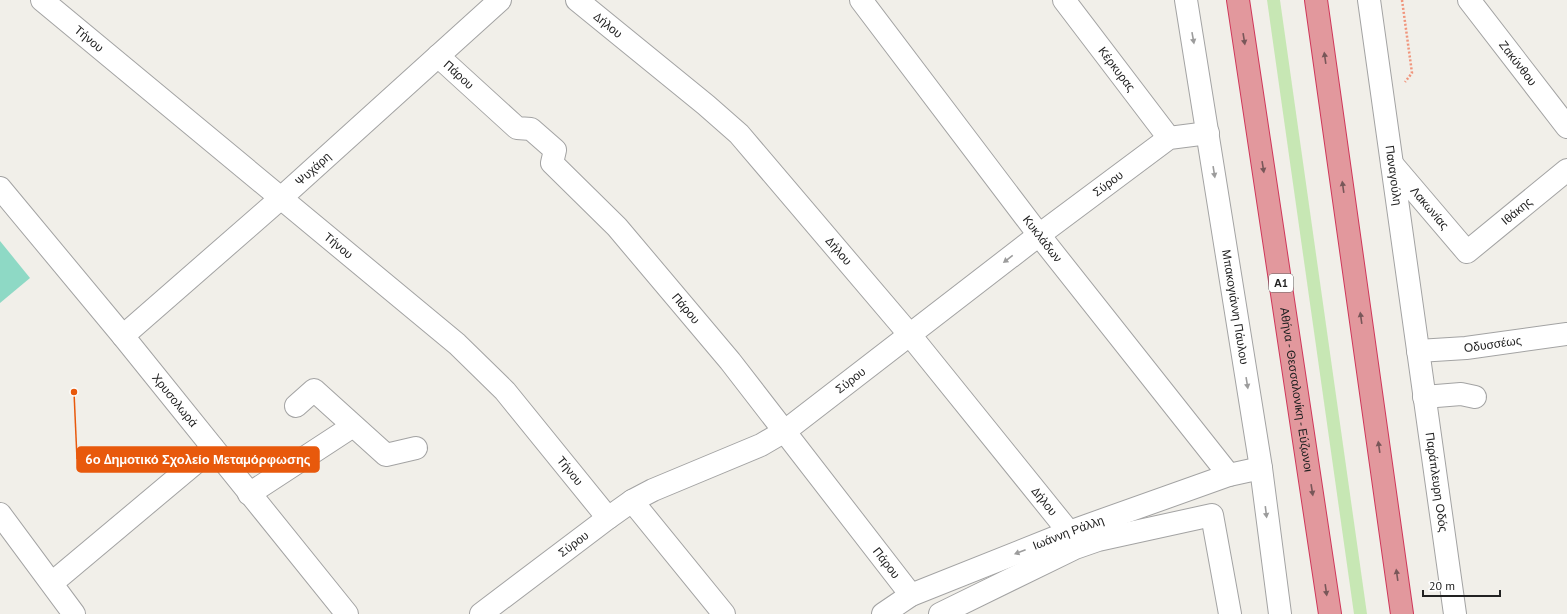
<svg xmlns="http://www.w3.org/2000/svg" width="1567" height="614" font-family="'PT Sans',sans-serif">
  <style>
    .grass { fill: #c7e7b4 }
    .pitch { fill: #8ed9c5 }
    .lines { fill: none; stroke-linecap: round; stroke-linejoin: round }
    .minor-casing { stroke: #a3a3a3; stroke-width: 24 }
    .highway-casing { stroke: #cf375a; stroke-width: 24 }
    .path { stroke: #f0957c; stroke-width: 2.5; stroke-dasharray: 2 2; stroke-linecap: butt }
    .minor { stroke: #fff; stroke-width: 22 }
    .highway { stroke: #e2989d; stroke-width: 22 }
    .oneway { fill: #9c9c9c }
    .oneway2 { fill: #785759 }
    .labels { text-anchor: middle; stroke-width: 3; stroke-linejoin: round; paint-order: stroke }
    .shield { fill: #fff; stroke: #646464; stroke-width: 1 }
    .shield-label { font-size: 11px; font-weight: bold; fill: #222 }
    .street-label { font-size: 12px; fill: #222; stroke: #fff }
    .leader { fill: none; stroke: #e8590c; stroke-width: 1.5 }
    .callout-dot { fill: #e8590c; stroke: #fff; stroke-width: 1.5 }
    .callout { fill: #e8590c; stroke: #e8590c; stroke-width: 1.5 }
    .callout-label { font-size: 13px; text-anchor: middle; font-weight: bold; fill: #fff }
  </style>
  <rect width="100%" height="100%" fill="#f1efe9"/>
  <path class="grass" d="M 1267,0 L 1280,0 L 1367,614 L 1354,614 Z"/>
  <path class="pitch" d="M 0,241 L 30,278 L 0,303 Z"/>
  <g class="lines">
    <defs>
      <g id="minor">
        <path id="s1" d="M 42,0 L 457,344 L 505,391 L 608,518"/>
        <path id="s2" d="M 577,0 L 706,105 L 739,134 L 910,335 L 1069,532"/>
        <path id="s3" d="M 861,0 L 1039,235 L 1229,475"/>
        <path id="s4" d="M 1064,0 L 1169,138"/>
        <path id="s5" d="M 1186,0 L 1261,468 L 1280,614"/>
        <path id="s6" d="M 1369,0 L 1455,614"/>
        <path id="s7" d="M 1469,0 L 1567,127"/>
        <path id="s8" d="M 438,56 L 517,128 L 531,129 L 555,150 L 552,163 L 617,227 L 730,361 L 911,595"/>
        <path id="s9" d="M 1392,164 L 1467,252 L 1567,170"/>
        <path id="s10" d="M 0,188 L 123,336 L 347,614"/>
        <path id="s11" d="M 123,336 L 281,198 L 500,0"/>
        <path id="s12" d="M 1418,351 L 1466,348 L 1567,334"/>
        <path d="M 1424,397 L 1461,394 L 1475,397"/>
        <path d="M 296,406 L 314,390 L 386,455 L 416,448"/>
        <path d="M 249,494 L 353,426"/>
        <path d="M 632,501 L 724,614"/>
        <path d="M 0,514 L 74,614"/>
        <path d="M 52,583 L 213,448"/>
        <path id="s13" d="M 481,614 L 608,518 L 632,501 L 653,490 L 761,445 L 785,431 L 1039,235 L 1169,138 L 1208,133"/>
        <path id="s14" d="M 883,614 L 911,595 L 1069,532 L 1229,475 L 1261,468"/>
        <path d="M 940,614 L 1075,548 L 1098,540 L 1212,515 L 1230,614"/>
      </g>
      <g id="highway">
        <path id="s15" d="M 1238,0 L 1330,614"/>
        <path d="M 1316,0 L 1402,614"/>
      </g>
    </defs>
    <use href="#minor" class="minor-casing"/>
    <use href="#highway" class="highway-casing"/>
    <path class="path" d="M 1402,0 L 1412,73 L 1405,82"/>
    <use href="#minor" class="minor"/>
    <use href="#highway" class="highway"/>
  </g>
  <defs><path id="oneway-solid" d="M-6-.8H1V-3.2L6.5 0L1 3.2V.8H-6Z"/></defs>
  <g class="oneway">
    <use href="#oneway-solid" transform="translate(1193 38) rotate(80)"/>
    <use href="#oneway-solid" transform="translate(1214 172) rotate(81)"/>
    <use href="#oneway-solid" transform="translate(1008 259) rotate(142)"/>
    <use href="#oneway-solid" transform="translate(1247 383) rotate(81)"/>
    <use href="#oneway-solid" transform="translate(1266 512) rotate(83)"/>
    <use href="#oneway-solid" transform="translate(1020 552) rotate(159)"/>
  </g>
  <g class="oneway2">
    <use href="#oneway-solid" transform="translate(1244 39) rotate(81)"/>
    <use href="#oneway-solid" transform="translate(1325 58) rotate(-98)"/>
    <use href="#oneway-solid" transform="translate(1263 167) rotate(81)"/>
    <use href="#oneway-solid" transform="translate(1343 187) rotate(-98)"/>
    <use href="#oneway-solid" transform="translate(1361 318) rotate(-98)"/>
    <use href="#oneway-solid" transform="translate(1379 447) rotate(-98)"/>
    <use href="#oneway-solid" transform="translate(1312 490) rotate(81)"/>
    <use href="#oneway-solid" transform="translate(1397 575) rotate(-98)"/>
    <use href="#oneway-solid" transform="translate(1326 590) rotate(82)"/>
  </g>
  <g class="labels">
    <rect class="shield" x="1269" y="274" width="24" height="18" rx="3"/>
    <g class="shield-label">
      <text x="1281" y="287">Α1</text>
    </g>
    <g class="street-label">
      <text dy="4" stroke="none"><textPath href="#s2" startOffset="40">Δήλου</textPath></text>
      <text dy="4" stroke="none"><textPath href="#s1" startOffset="61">Τήνου</textPath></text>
      <text dy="4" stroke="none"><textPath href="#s7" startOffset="80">Ζακύνθου</textPath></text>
      <text dy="4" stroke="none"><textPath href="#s4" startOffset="87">Κέρκυρας</textPath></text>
      <text dy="4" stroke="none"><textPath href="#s8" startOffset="28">Πάρου</textPath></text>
      <text dy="4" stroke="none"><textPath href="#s11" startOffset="253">Ψυχάρη</textPath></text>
      <text dy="4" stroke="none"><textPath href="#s6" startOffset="177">Παναγούλη</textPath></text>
      <text dy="4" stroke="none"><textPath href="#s13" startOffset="764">Σύρου</textPath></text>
      <text dy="4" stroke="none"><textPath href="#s9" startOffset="58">Λακωνίας</textPath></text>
      <text dy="4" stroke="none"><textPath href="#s9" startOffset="180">Ιθάκης</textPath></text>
      <text dy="4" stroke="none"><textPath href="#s3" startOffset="300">Κυκλάδων</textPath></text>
      <text dy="4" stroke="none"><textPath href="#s1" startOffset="385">Τήνου</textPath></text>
      <text dy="4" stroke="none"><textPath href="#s2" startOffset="364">Δήλου</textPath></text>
      <text dy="4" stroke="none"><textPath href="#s5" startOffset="311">Μπακογιάννη Πάυλου</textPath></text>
      <text dy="4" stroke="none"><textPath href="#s8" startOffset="364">Πάρου</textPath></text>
      <text dy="4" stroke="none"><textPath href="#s12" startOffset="75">Οδυσσέως</textPath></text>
      <text dy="4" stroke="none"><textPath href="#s13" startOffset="440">Σύρου</textPath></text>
      <text dy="4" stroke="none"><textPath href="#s15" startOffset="394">Αθήνα - Θεσσαλονίκη - Εύζωνοι</textPath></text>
      <text dy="4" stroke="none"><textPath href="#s10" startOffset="275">Χρυσολωρά</textPath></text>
      <text dy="4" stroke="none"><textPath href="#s1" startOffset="709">Τήνου</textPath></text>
      <text dy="4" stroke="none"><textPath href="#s6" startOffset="487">Παράπλευρη Οδός</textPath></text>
      <text dy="4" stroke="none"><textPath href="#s2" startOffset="688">Δήλου</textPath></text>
      <text dy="4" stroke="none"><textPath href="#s14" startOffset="203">Ιωάννη Ράλλη</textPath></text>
      <text dy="4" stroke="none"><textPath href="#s13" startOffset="116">Σύρου</textPath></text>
      <text dy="4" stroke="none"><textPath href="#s8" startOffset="688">Πάρου</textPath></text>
    </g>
  </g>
  <path class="leader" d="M74 392L77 459"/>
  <circle class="callout-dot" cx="74" cy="392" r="4"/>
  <rect class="callout" x="77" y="447" width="242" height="25" rx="4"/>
  <g class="callout-label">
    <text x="198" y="464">6ο Δημοτικό Σχολείο Μεταμόρφωσης</text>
  </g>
  <path d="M1423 590v6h77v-6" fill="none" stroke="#222222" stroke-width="2"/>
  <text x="1429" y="590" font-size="12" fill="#222222" stroke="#ffffff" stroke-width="3" paint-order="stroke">20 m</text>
</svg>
